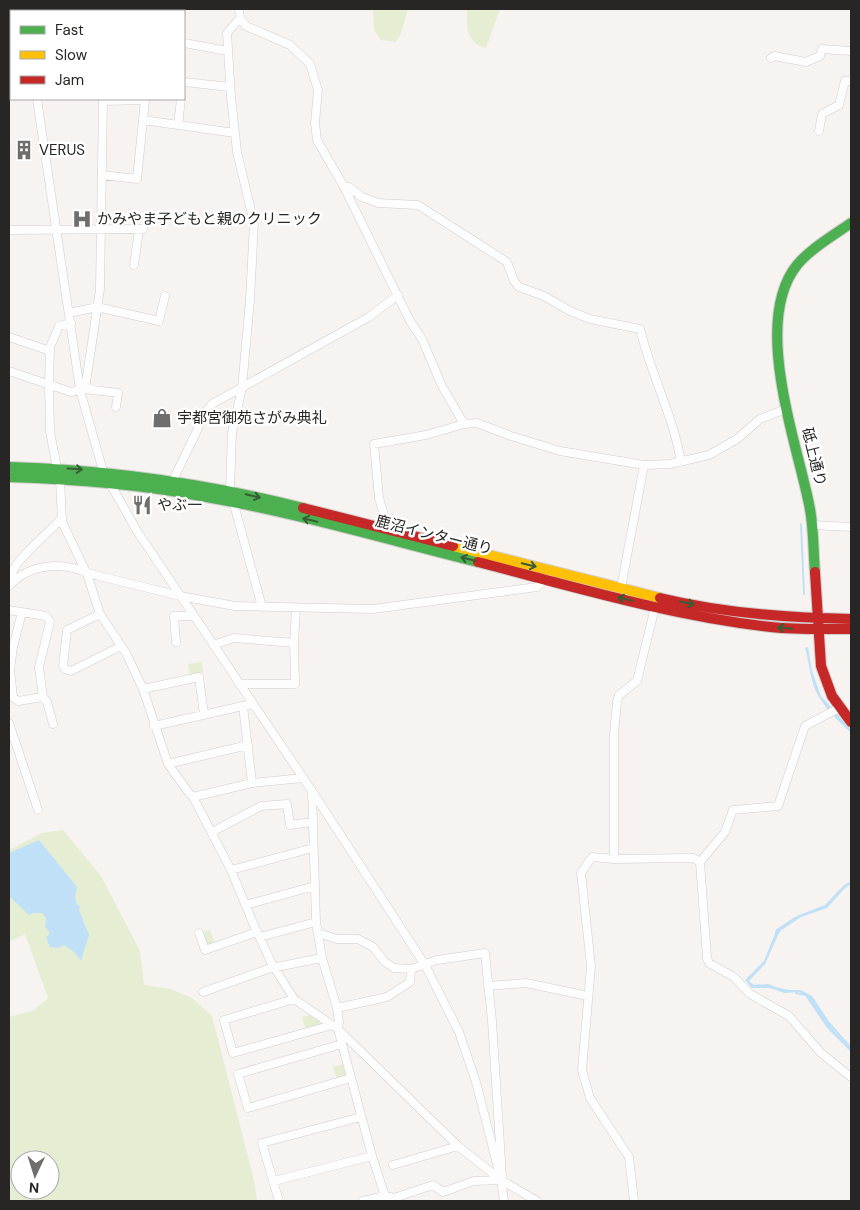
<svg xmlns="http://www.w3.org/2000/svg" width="860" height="1210" font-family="'DM Sans','Noto Sans JP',sans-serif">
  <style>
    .green { fill: #e5eed3; fill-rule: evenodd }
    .water { fill: #bfe0f7 }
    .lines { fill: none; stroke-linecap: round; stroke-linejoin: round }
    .stream { stroke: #bfe0f7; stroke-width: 2 }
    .street-casing { stroke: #d0cecd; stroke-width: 9 }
    .fast-casing { stroke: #d0cecd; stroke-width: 12 }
    .slow-casing { stroke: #d0cecd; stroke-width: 12 }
    .jam-casing { stroke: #d0cecd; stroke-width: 12 }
    .street { stroke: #fefdfd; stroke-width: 8 }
    .fast { stroke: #4caf50; stroke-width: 10 }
    .slow { stroke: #ffc107; stroke-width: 10 }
    .jam { stroke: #c62828; stroke-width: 10 }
    .oneway { stroke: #365d36 }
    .labels { text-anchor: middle; stroke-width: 5; stroke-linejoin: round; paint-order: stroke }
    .poi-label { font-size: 15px; fill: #272625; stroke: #fff; text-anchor: start }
    .street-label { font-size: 15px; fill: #272625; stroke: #fff }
  </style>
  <rect width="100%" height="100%" fill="#f6f3f1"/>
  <path class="green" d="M 373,9 L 408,9 L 401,33 L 396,42 L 381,40 L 374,30 Z
    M 467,9 L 500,9 L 486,48 C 465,42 467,26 467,9 Z
    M 202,662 L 203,673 L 190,675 L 188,664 Z
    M 63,830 L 101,876 L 140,951 L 144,985 L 170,989 L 192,998 L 212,1016 L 254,1180 L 257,1201 L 9,1201 L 9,1017 L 34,1010 L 48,998 L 25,934 L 9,942 L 9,850 L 42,833 ZM 20,1160 L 50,1160 L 50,1190 L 20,1190 Z
    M 210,930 L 215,944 L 209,946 L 206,944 L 202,932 Z
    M 311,1015 L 320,1021 L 319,1025 L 306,1029 L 302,1017 Z
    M 343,1064 L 346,1074 L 344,1078 L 337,1079 L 333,1067 Z"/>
  <path class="water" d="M 808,647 L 812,671 L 821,696 L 851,730 L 851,733 C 840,723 827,710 819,697 C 810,683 810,664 805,648 Z
    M 39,840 L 77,887 L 75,897 L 77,905 L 80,906 L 79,910 L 89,935 L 81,961 L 74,952 L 64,945 L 58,948 L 50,947 L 46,938 L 50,933 L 45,927 L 46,918 L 42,913 L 33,913 L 29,915 L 9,896 L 9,853 Z
    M 851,881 L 851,884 L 844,889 L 827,908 L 801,917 L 780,931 L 765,964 L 749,981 L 753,986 L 768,984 L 784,990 L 801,990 L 812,996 C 825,1019 831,1030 851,1048 L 851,1052 L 827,1028 L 804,994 L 799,992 L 784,993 L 770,988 L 752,988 L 745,980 L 764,961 L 776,931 L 799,915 L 825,905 L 843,886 Z"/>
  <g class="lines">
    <path class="stream" d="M 801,524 L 804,594
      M 776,933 L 777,930 L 795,918
      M 748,982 L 754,986 L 760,985
      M 779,989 L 789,991
      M 796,993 L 806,995
      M 813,999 L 828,1022 L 851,1048"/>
    <defs>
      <path id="street" d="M 18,9 L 19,11
        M 24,9 L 25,11
        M 239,9 L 240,18 L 246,26 L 290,45 L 310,64 L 318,90 L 315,123 L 317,140 L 344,187 L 410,321 L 422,339 L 442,386 L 464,424 L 477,423 L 511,436 L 560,451 L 644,465 L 621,588
        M 91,11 L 91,9
        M 240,18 L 227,33 L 231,97 L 237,152 L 254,223 L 250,300 L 242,388 L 232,433 L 230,490 L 262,607
        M 184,43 L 228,51
        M 771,58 L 774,56 L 806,62 L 820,56 L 822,49 L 851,51
        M 184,82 L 230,87
        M 37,99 L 80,390 L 103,471 L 137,531 L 312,791 L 425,965 L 459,1032 L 476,1082 L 501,1180 L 504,1201
        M 143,120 L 235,133
        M 178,125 L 181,99
        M 819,131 L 822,114 L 839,105 L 845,81 L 851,81
        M 344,187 L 349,187 L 362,197 L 378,203 L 418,205 L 507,262 L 514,281 L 519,287 L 544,296 L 570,311 L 590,319 L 640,329 C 651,374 673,416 681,461
        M 9,230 L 143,229
        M 134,265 L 139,230
        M 69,313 L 97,307 L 159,321 L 165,296
        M 9,337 L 50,351
        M 9,371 L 71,392 L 85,389 L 118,393 L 116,407
        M 85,389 L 100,289 L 103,101 L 145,100 L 137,179 L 102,175
        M 644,465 L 670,464 L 709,455 L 737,439 L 760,419 L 786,409
        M 57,468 L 50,432 L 49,384 L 50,347 L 59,326 L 71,323
        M 60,478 L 62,522 L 87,574 L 100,614 L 126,653 L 143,689 L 168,764 L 189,793 L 193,797 L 231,870
        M 173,480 L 206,412 L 212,404 L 369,317 L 398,295
        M 812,525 L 851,527
        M 389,532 L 379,498 L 374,444 L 426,435 L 464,424
        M 12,583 C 12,579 12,574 13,571 C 15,561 53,528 62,518
        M 9,586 C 31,562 63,562 91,574 L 180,596 L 235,606 L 373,609 L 537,587 L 548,577
        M 9,610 L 46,616 L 50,622 L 39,667 L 43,697 L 47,702 L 53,724
        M 22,612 L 13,647 L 10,670 L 13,697 L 18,701 L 43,697
        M 100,614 L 67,630 L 63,666 L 65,669 L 71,671 L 121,646
        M 176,642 L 174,616 L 194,616
        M 294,643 L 296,608
        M 213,645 L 234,638 L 294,643 L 295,684 L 239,684
        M 143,689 L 199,677 L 204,715
        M 839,708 L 805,726 L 778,806 L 733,810 L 725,832 L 700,862 L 707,958 L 709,963 L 734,977 L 750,994 L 789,1016 L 821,1053 L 851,1077
        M 9,723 L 38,810
        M 154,726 L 243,706
        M 168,764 L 248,745
        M 252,783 L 303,778
        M 312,792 L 316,922 L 322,958 L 337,1008 L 339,1022 L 338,1029 L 372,1156 L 385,1196 L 394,1198 L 433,1185 L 443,1192 L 474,1181 L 501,1180
        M 193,797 L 252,783 L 243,706 L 253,704
        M 212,832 L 261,806 L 287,804 L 290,825 L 312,822
        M 313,848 L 231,870 L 253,923 L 271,962 L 294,999 L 338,1029 L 458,1146 L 501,1180 L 537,1201
        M 614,859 L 614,734 L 617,702 L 619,695 L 637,681 L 656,603
        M 245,905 L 315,886
        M 199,933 L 205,950 L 257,932
        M 318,933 L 337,939 L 358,939 L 373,947 L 385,962 L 394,968 L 411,969
        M 260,937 L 316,922
        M 488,986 L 526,983 L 588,996
        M 203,992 L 271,968 L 322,958
        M 294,999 L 224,1020 L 233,1053 L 332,1025
        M 337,1008 L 387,997 L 410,982 L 411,969 L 437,960 L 485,953 L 492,1021 L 502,1176
        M 342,1044 L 238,1074 L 248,1108 L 351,1078
        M 393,1165 L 458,1146
        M 274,1181 L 372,1156
        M 279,1201 L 262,1143 L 361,1117
        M 363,1201 L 385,1196 L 386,1199
        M 634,1201 L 629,1157 L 590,1098 L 582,1070 L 591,966 L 581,873 L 592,857 L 614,859 L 693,858 L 700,862"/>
      <path id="fast" d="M 9,467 C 111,470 204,483 303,508
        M 9,477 C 74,479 138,484 201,496 C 294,512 386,539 478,562
        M 815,572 C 813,550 814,526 809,504 C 796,440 752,321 797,265 C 810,249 834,235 851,223"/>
      <path id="slow" d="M 453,546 L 660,598"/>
      <path id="jam" d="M 303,508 L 453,546
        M 478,562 C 575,587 672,616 771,627 C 798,630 824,629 851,629
        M 815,572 L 821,666 L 832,696 L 851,722
        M 660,598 C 722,613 787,618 851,619"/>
    </defs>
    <use href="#street" class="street-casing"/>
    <use href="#fast" class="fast-casing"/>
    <use href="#slow" class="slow-casing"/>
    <use href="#jam" class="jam-casing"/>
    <use href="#street" class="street"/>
    <use href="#fast" class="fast"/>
    <use href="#slow" class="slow"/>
    <use href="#jam" class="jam"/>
  </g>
  <defs><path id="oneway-shaft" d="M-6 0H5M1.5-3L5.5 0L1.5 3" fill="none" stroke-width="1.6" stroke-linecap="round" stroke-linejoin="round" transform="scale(1.25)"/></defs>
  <g class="oneway">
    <use href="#oneway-shaft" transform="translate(75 469) rotate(3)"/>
    <use href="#oneway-shaft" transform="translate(253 496) rotate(13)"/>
    <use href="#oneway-shaft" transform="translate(310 520) rotate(-166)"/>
    <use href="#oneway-shaft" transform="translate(468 559) rotate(-166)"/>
    <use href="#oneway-shaft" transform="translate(529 565) rotate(14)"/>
    <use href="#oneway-shaft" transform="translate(625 599) rotate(-167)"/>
    <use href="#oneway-shaft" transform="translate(687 603) rotate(11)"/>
    <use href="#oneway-shaft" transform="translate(785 628) rotate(-175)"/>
  </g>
  <defs>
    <symbol id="building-bare" viewBox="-9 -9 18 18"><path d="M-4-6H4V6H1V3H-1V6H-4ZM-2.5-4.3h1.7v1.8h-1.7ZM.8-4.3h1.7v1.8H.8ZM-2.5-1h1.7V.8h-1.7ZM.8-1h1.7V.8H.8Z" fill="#6f6e6c" stroke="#fff" stroke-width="2.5" paint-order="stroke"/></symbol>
    <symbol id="hospital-bare" viewBox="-9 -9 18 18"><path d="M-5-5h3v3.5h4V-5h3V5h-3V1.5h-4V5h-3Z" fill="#6f6e6c" stroke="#fff" stroke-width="2.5" paint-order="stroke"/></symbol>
    <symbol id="shop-bare" viewBox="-9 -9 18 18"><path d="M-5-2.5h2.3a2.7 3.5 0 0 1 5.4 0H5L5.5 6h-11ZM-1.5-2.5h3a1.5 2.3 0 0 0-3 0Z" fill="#6f6e6c" stroke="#fff" stroke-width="2.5" paint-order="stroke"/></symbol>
    <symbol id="restaurant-bare" viewBox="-9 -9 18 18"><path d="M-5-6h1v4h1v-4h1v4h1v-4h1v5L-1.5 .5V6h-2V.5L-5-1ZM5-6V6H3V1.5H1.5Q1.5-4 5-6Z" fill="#6f6e6c" stroke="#fff" stroke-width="2.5" paint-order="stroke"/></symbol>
  </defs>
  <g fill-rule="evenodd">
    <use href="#building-bare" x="10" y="136" width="28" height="28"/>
    <use href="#hospital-bare" x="68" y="205" width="28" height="28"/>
    <use href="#shop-bare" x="148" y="404" width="28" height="28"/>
    <use href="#restaurant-bare" x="128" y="491" width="28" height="28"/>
  </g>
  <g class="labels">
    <g class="poi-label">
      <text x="39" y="155">VERUS</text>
      <text x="97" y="224">かみやま子どもと親のクリニック</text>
      <text x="177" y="423">宇都宮御苑さがみ典礼</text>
      <text x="157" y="510">やぶ一</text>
    </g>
    <g class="street-label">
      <text transform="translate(814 457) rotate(76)" y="5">砥上通り</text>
      <text transform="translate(434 535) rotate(14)" y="5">鹿沼インター通り</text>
    </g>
  </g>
  <rect width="860" height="1210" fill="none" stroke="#272625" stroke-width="20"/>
  <rect x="10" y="10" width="175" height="90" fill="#ffffff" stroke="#a9a8a8"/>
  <rect x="20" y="26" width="25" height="8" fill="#4caf50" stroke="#a9a8a8"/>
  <text x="55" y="35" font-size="15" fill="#272625">Fast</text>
  <rect x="20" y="51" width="25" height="8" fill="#ffc107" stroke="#a9a8a8"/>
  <text x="55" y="60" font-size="15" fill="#272625">Slow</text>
  <rect x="20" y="76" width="25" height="8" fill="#c62828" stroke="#a9a8a8"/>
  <text x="55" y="85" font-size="15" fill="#272625">Jam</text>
  <g transform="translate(35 1175) rotate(184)"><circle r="24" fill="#ffffff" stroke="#a9a8a8"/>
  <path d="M0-4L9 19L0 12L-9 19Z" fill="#6f6e6c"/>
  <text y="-8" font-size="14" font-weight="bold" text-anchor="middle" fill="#272625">N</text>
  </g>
</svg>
